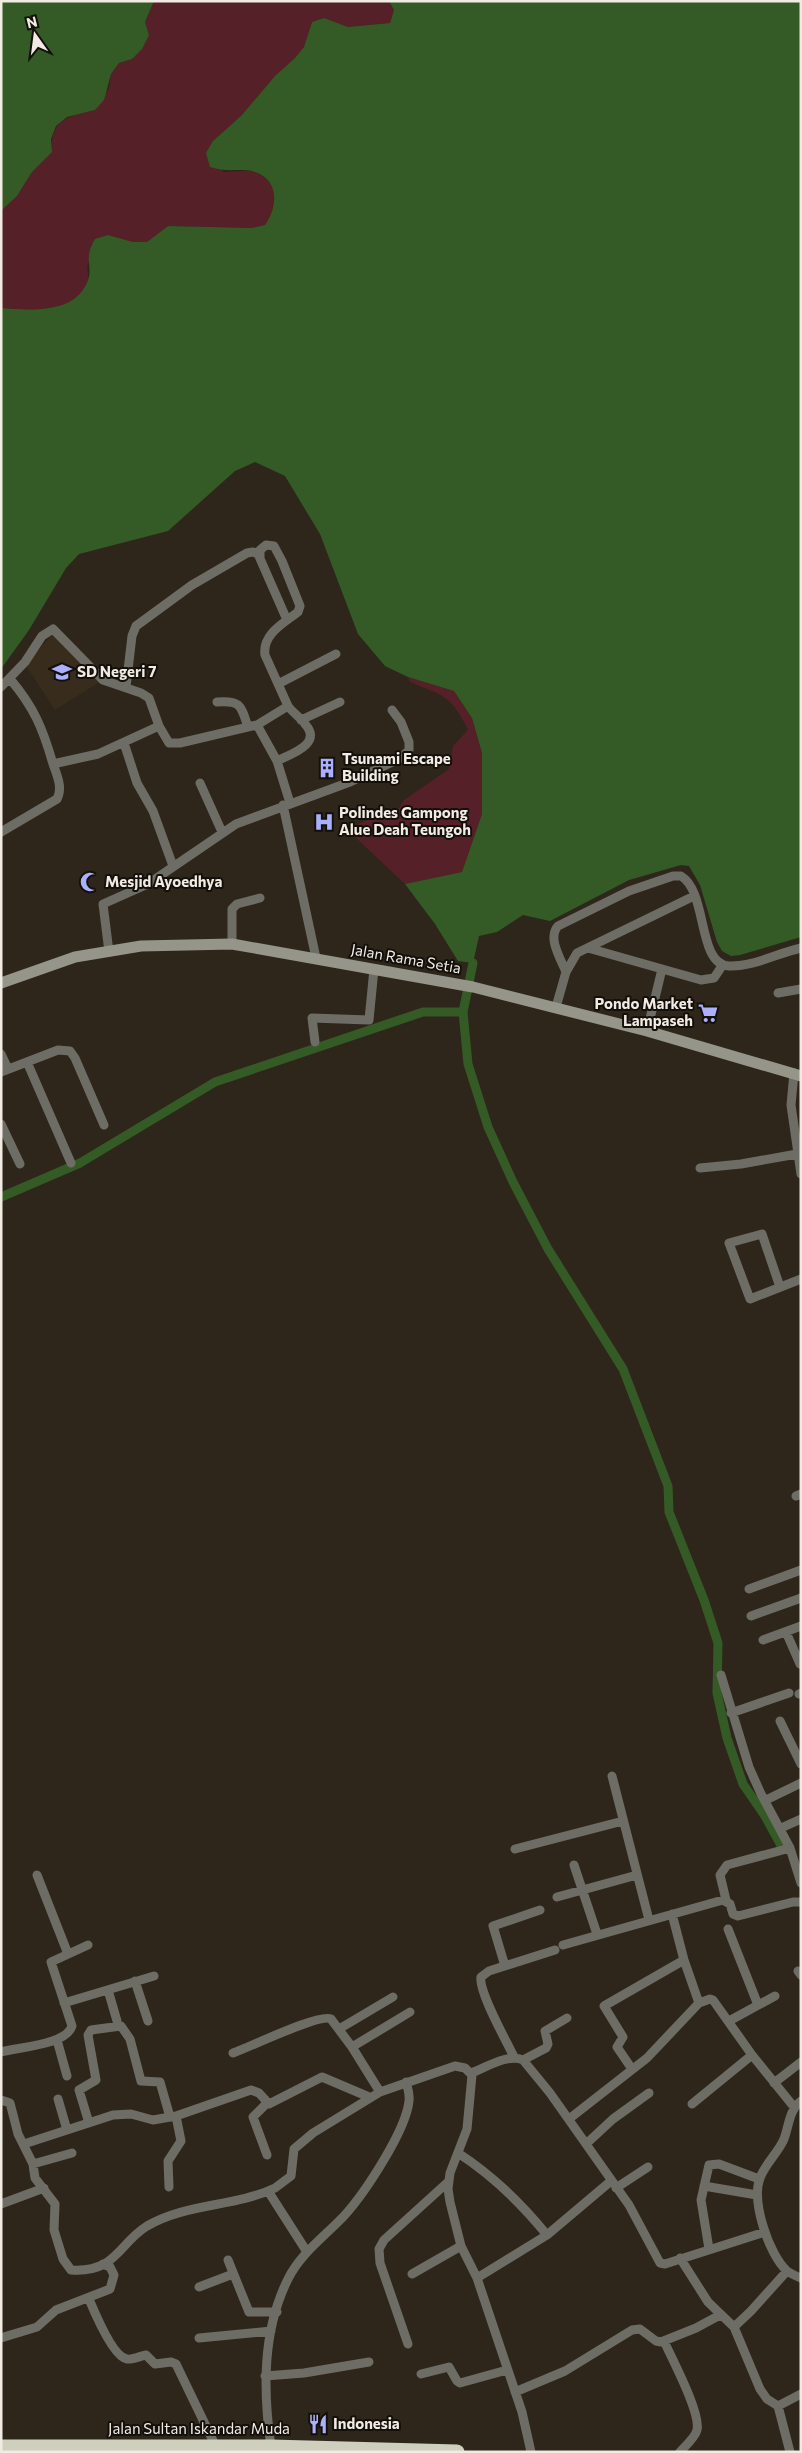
<svg xmlns="http://www.w3.org/2000/svg" width="802" height="2453" font-family="Commissioner,sans-serif">
  <style>
    .built { fill: #382c1c }
    .green { fill: #552028 }
    .water { fill: #345b25 }
    .lines { fill: none; stroke-linecap: round; stroke-linejoin: round }
    .canal { stroke: #345b25; stroke-width: 9 }
    .street { stroke: #6d6d66; stroke-width: 9 }
    .secondary { stroke: #95958a; stroke-width: 11 }
    .highway { stroke: #cfcfbe; stroke-width: 15 }
    .labels { text-anchor: middle; stroke-width: 4; stroke-linejoin: round; paint-order: stroke }
    .poi-label { font-size: 15px; font-weight: bold; fill: #f1ebe4; stroke: #130f0b; text-anchor: start }
    .street-label { font-size: 15px; fill: #f1ebe4; stroke: #130f0b }
  </style>
  <rect width="100%" height="100%" fill="#2e261b"/>
  <path class="built" d="M 55,632 L 101,681 L 55,710 L 25,664 Z"/>
  <path class="green" d="M 154,1 L 389,1 L 394,10 L 390,23 L 348,27 L 324,18 L 312,22 L 304,47 L 295,58 L 275,76 L 241,116 L 213,141 L 223,172 C 232,172 243,170 251,171 C 280,177 278,207 265,225 L 252,228 L 168,226 L 147,242 L 133,242 L 108,235 C 102,244 92,254 88,264 C 86,269 89,275 88,280 C 77,315 29,310 1,308 L 1,211 L 17,196 L 32,172 L 52,152 C 50,119 67,117 95,110 L 109,88 L 111,74 L 119,63 L 132,59 L 149,35 L 145,22 Z
    M 408,677 L 454,691 L 472,718 L 482,753 L 482,814 L 462,872 L 405,884 L 356,838 L 352,831 L 360,823 L 399,808 L 404,800 L 449,769 L 453,746 L 468,730 C 451,695 444,696 410,682 Z"/>
  <path class="water" d="M 1,1 L 154,1 L 145,22 L 149,35 L 142,49 L 132,59 L 119,63 L 111,74 L 104,100 L 95,110 L 67,117 L 56,126 L 51,139 L 52,152 L 32,172 L 17,196 L 1,211 Z
    M 389,1 L 801,1 L 801,937 L 740,955 L 731,956 L 722,951 L 717,942 L 700,885 L 689,866 L 681,865 L 629,880 L 550,921 L 523,915 L 497,932 L 479,936 L 473,963 L 458,961 L 435,924 L 405,884 L 462,872 L 482,814 L 482,753 L 472,718 L 454,691 L 408,677 L 385,666 L 358,634 L 320,534 L 285,476 L 255,462 L 235,471 L 168,531 L 79,554 L 66,568 L 29,630 L 1,669 L 1,308 C 29,310 76,315 88,280 C 93,265 83,259 95,239 L 108,235 L 133,242 L 147,242 L 168,226 L 252,228 L 265,225 C 278,206 280,179 252,171 C 239,168 228,173 210,167 L 206,153 L 213,141 L 241,116 L 275,76 L 295,58 L 304,47 L 312,22 L 324,18 L 348,27 L 390,23 L 394,10 Z"/>
  <g class="lines">
    <path class="canal" d="M 463,1012 L 468,1064 L 488,1127 L 513,1182 L 548,1249 L 623,1369 L 668,1486 L 669,1512 L 704,1600 L 718,1643 L 717,1693 L 727,1738 L 743,1784 L 765,1816 L 782,1847
      M 1,1197 L 80,1163 L 215,1082 L 423,1012 L 463,1012 L 473,963"/>
    <path class="street" d="M 10,679 C 34,707 43,729 53,764
      M 278,684 L 336,654
      M 1,687 L 25,662 L 42,636 L 53,629 L 103,680 L 141,693 L 149,698 L 159,726 L 169,743 L 180,743 L 257,725 L 277,761 L 290,803
      M 126,687 L 132,636 L 136,626 L 192,585 L 247,553 L 253,552 L 258,554 L 287,620
      M 217,702 C 241,700 241,706 248,727
      M 301,720 L 340,702
      M 257,725 L 288,706 L 265,655 C 262,634 284,623 298,612 L 300,606 L 282,561 L 274,546 L 266,545 L 260,550 L 260,557
      M 124,743 L 137,783 L 153,811 L 173,866
      M 277,761 C 291,754 323,744 305,724 C 300,717 293,713 288,706
      M 200,783 L 222,832
      M 283,805 L 316,958
      M 1,832 L 57,799 C 63,788 57,775 53,764 L 98,754 L 159,726
      M 232,944 L 232,909 L 237,904 L 260,898
      M 588,948 L 701,980 L 714,978 L 722,966
      M 109,952 L 103,904 L 148,884 L 236,824 L 350,782 L 401,758 L 409,750 L 409,742 L 401,722 L 392,710
      M 566,972 C 561,959 547,938 558,926 L 629,891 L 673,876 L 681,876 C 708,892 697,965 729,966 C 753,967 778,953 801,948
      M 778,993 L 801,989
      M 556,1007 L 566,972 L 577,953 L 694,896
      M 647,1031 L 662,969
      M 315,1042 L 312,1018 L 369,1020 L 374,969
      M 1,1054 L 8,1069
      M 27,1062 L 71,1163
      M 1,1072 L 58,1050 L 70,1051 L 75,1058 L 104,1125
      M 794,1073 L 791,1105 L 801,1174
      M 1,1124 L 20,1164
      M 700,1168 L 741,1164 L 797,1154
      M 780,1287 L 762,1234 L 729,1243 L 750,1299 L 801,1279
      M 796,1496 L 801,1494
      M 749,1589 L 801,1570
      M 751,1616 L 801,1598
      M 786,1632 L 800,1664
      M 763,1640 L 801,1626
      M 721,1675 L 749,1767 L 761,1794 L 790,1848 L 801,1883
      M 799,1694 L 801,1693
      M 731,1713 L 789,1693
      M 780,1721 L 801,1764
      M 612,1776 L 649,1920
      M 766,1800 L 801,1783
      M 781,1828 L 801,1819
      M 515,1849 L 623,1821
      M 574,1865 L 597,1934
      M 37,1875 L 68,1954
      M 557,1897 L 637,1875
      M 726,1900 L 720,1875 L 727,1865 L 790,1848
      M 672,1914 L 684,1960 L 699,2003
      M 728,1929 L 758,2005
      M 563,1945 L 723,1900 L 730,1904 L 733,1914 L 738,1916 L 793,1902 L 801,1902
      M 505,1966 L 493,1926 L 540,1910
      M 798,1971 L 801,1975
      M 135,1981 L 148,2021
      M 108,1990 L 117,2021
      M 64,2003 L 154,1976
      M 729,2021 L 775,1996
      M 339,2029 L 393,1997
      M 57,2040 L 67,2076
      M 352,2047 L 410,2012
      M 1,2052 C 19,2047 66,2045 72,2026 L 51,1962 L 88,1945
      M 233,2053 C 250,2047 320,2013 331,2019 L 352,2047 L 380,2092
      M 514,2057 C 507,2042 478,1991 481,1977 L 489,1971 L 555,1950
      M 523,2060 L 546,2048 L 548,2044 L 545,2031 L 567,2018
      M 632,2069 L 617,2047 L 623,2037 L 604,2006 L 684,1960
      M 471,2073 C 485,2068 508,2053 523,2060 L 550,2093 L 629,2205 L 660,2263 L 665,2264 L 765,2232
      M 774,2083 L 801,2062
      M 58,2099 L 67,2130
      M 1,2100 L 10,2103 L 18,2134 L 33,2164 L 35,2178 L 55,2204 L 54,2230 L 63,2259 L 71,2270 C 116,2273 118,2244 147,2226 C 186,2203 235,2207 275,2188 L 291,2176 L 294,2149 L 313,2133 L 380,2092 L 455,2066 L 465,2068 L 472,2075 L 467,2129 L 450,2173 L 448,2189 L 450,2202 L 461,2246 L 477,2278 L 522,2412 L 531,2452
      M 801,2101 C 789,2110 789,2126 784,2139 C 778,2153 765,2164 760,2178 C 751,2201 769,2255 787,2271 C 791,2274 796,2276 801,2278
      M 266,2104 L 253,2117 L 267,2155
      M 692,2104 L 752,2055
      M 569,2119 L 647,2058 L 699,2003 L 710,1999 L 713,2000 L 752,2055 L 794,2107
      M 89,2123 L 79,2090 L 96,2080 L 88,2035 L 91,2030 L 121,2026 L 130,2039 L 141,2081 L 160,2082 L 170,2117
      M 24,2144 L 113,2115 L 131,2114 L 153,2120 L 176,2116 L 251,2090 L 259,2093 L 269,2104 L 322,2077 L 369,2097
      M 586,2144 L 613,2119 L 649,2093
      M 458,2153 C 492,2175 521,2203 547,2235
      M 33,2164 L 72,2153
      M 704,2186 L 757,2195
      M 169,2187 L 168,2161 L 181,2141 L 176,2116
      M 616,2188 L 648,2167
      M 268,2191 L 307,2252
      M 1,2204 L 44,2188
      M 709,2249 L 701,2200 L 709,2165 L 719,2164 L 759,2179
      M 680,2258 L 708,2302 L 734,2327 L 760,2389 L 767,2399 L 778,2406 L 790,2452
      M 228,2260 L 249,2312 L 277,2312
      M 412,2274 L 461,2246
      M 477,2278 L 547,2235 L 611,2181
      M 199,2287 L 233,2274
      M 89,2299 C 94,2311 113,2357 127,2359 C 133,2360 140,2356 146,2355 L 155,2364 L 171,2362 L 176,2364 L 216,2447
      M 734,2327 L 751,2311 L 787,2271
      M 1,2338 L 37,2327 L 56,2310 L 110,2289 L 114,2275 L 110,2267 L 103,2264
      M 199,2338 L 271,2331
      M 664,2341 C 672,2359 701,2413 697,2430 C 695,2438 685,2446 680,2452
      M 408,2344 L 380,2263 L 379,2249 L 384,2240 L 448,2182
      M 421,2374 L 449,2367 L 457,2381 L 460,2383 L 507,2370
      M 265,2376 L 304,2373 L 369,2362
      M 515,2392 L 565,2371 L 632,2330 L 640,2329 L 656,2341 L 661,2342 L 696,2328 L 720,2315
      M 778,2406 L 801,2394
      M 271,2447 C 263,2391 262,2331 288,2279 C 300,2254 325,2236 344,2216 C 364,2194 406,2131 409,2101 C 410,2094 408,2089 406,2082"/>
    <path class="secondary" d="M 1,983 L 75,957 L 141,946 L 232,944 L 473,987 L 647,1031 L 801,1076"/>
    <path class="highway" d="M 1,2447 L 271,2447 L 457,2452"/>
  </g>
  <defs>
    <symbol id="school-bare" viewBox="-9 -9 18 18"><path d="M0-5L7-2L0 1L-7-2ZM-4 1L0 2.5L4 1V4Q0 6-4 4Z" fill="#aab0fb" stroke="#130f0b" stroke-width="2.5" paint-order="stroke"/></symbol>
    <symbol id="building-bare" viewBox="-9 -9 18 18"><path d="M-4-6H4V6H1V3H-1V6H-4ZM-2.5-4.3h1.7v1.8h-1.7ZM.8-4.3h1.7v1.8H.8ZM-2.5-1h1.7V.8h-1.7ZM.8-1h1.7V.8H.8Z" fill="#aab0fb" stroke="#130f0b" stroke-width="2.5" paint-order="stroke"/></symbol>
    <symbol id="hospital-bare" viewBox="-9 -9 18 18"><path d="M-5-5h3v3.5h4V-5h3V5h-3V1.5h-4V5h-3Z" fill="#aab0fb" stroke="#130f0b" stroke-width="2.5" paint-order="stroke"/></symbol>
    <symbol id="mosque-bare" viewBox="-9 -9 18 18"><path d="M3.5-4.9A6 6 0 1 0 3.5 4.9A5 5 0 1 1 3.5-4.9Z" fill="#aab0fb" stroke="#130f0b" stroke-width="2.5" paint-order="stroke"/></symbol>
    <symbol id="supermarket-bare" viewBox="-9 -9 18 18"><path d="M-6-5.5h2.5l.6 2H6L4.5 2H-2.5L-4.4-4H-6ZM-1.5 3.2a1.3 1.3 0 1 0 .1 0ZM3 3.2a1.3 1.3 0 1 0 .1 0Z" fill="#aab0fb" stroke="#130f0b" stroke-width="2.5" paint-order="stroke"/></symbol>
    <symbol id="restaurant-bare" viewBox="-9 -9 18 18"><path d="M-5-6h1v4h1v-4h1v4h1v-4h1v5L-1.5 .5V6h-2V.5L-5-1ZM5-6V6H3V1.5H1.5Q1.5-4 5-6Z" fill="#aab0fb" stroke="#130f0b" stroke-width="2.5" paint-order="stroke"/></symbol>
  </defs>
  <g fill-rule="evenodd">
    <use href="#school-bare" x="48" y="658" width="28" height="28"/>
    <use href="#building-bare" x="313" y="754" width="28" height="28"/>
    <use href="#hospital-bare" x="310" y="808" width="28" height="28"/>
    <use href="#mosque-bare" x="76" y="868" width="28" height="28"/>
    <use href="#supermarket-bare" x="694" y="999" width="28" height="28"/>
    <use href="#restaurant-bare" x="304" y="2410" width="28" height="28"/>
  </g>
  <g class="labels">
    <g class="poi-label">
      <text x="77" y="677">SD Negeri 7</text>
      <text x="342" y="764">Tsunami Escape<tspan x="342" dy="17">Building</tspan></text>
      <text x="339" y="818">Polindes Gampong<tspan x="339" dy="17">Alue Deah Teungoh</tspan></text>
      <text x="105" y="887">Mesjid Ayoedhya</text>
      <text x="693" y="1009" text-anchor="end">Pondo Market<tspan x="693" dy="17">Lampaseh</tspan></text>
      <text x="333" y="2429">Indonesia</text>
    </g>
    <g class="street-label">
      <text transform="translate(406 959) rotate(10)" y="5">Jalan Rama Setia</text>
      <text x="199" y="2434">Jalan Sultan Iskandar Muda</text>
    </g>
  </g>
  <rect width="802" height="2453" fill="none" stroke="#f1ebe4" stroke-width="5"/>
  <g transform="translate(35 35) rotate(346)" stroke="#130f0b" stroke-width="4" paint-order="stroke">
  <path d="M0-4L9 19L0 12L-9 19Z" fill="#f1ebe4"/>
  <text y="-8" font-size="14" font-weight="bold" text-anchor="middle" fill="#f1ebe4">N</text>
  </g>
</svg>
